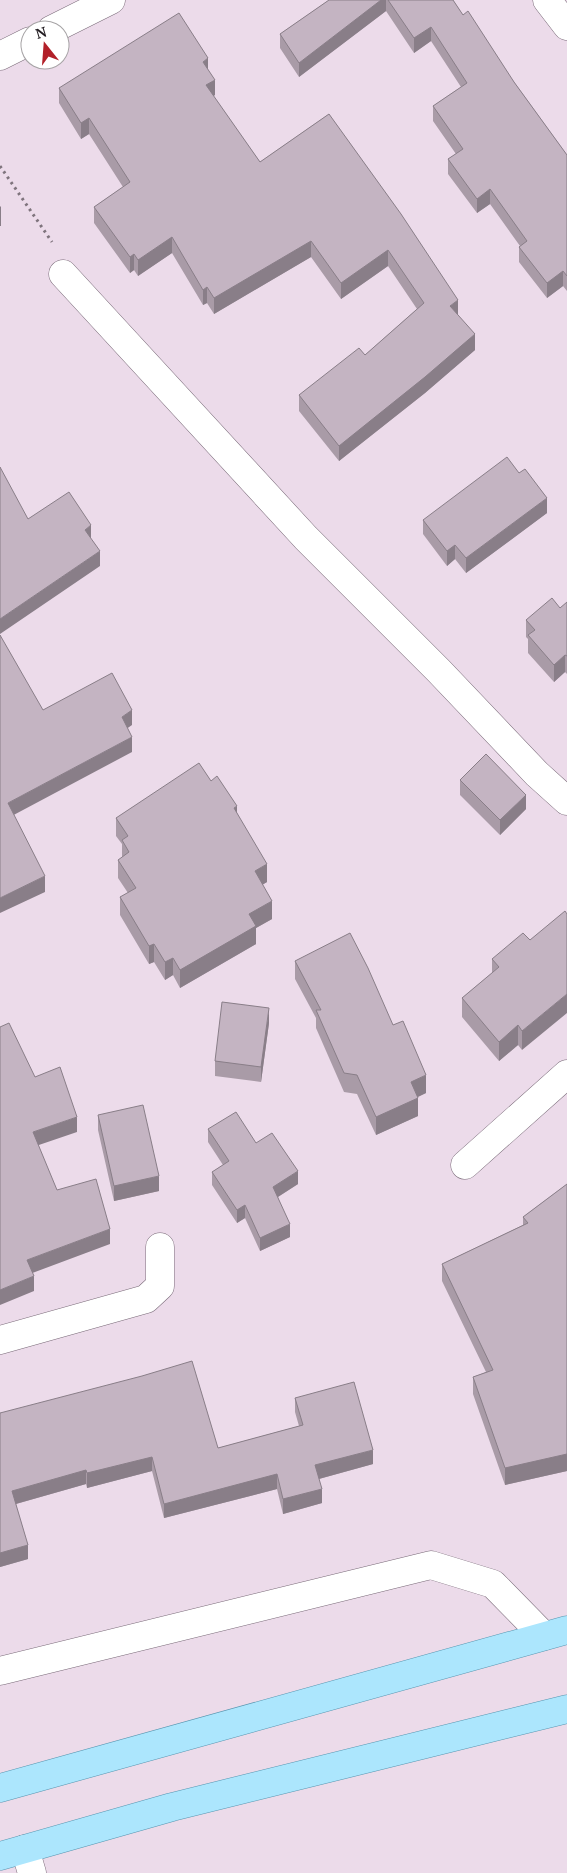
<svg xmlns="http://www.w3.org/2000/svg" width="567" height="1873" font-family="'PT Serif',serif">
  <style>
    .lines { fill: none; stroke-linecap: round; stroke-linejoin: round }
    .minor-casing { stroke: #796a78; stroke-width: 29 }
    .major-casing { stroke: #5795af; stroke-width: 29 }
    .path { stroke: #7f747d; stroke-width: 3; stroke-dasharray: 2.5 4; stroke-linecap: butt }
    .minor { stroke: #fff; stroke-width: 28 }
    .major { stroke: #ace6fd; stroke-width: 28 }
    .wall { fill: #a99ba7 }
    .shaded-wall { fill: #897e88 }
    .building { fill: #c4b4c2; stroke: #897e88 }
  </style>
  <rect width="100%" height="100%" fill="#ecdbea"/>
  <g class="lines">
    <defs>
      <path id="minor" d="M 547,0 L 567,26
        M 51,30 L 111,0
        M 0,56 L 30,41
        M 63,274 L 306,538 L 439,671 L 537,774 L 567,801
        M 465,1165 L 567,1074
        M 0,1340 L 146,1299 L 160,1286 L 160,1247
        M 0,1671 L 431,1565 L 493,1584 L 544,1636
        M 25,1849 L 32,1873"/>
      <path id="major" d="M 0,1788 L 567,1630
        M 0,1856 L 172,1807 L 567,1709"/>
    </defs>
    <use href="#minor" class="minor-casing"/>
    <use href="#major" class="major-casing"/>
    <path class="path" d="M 0,166 L 52,242"/>
    <use href="#minor" class="minor"/>
    <use href="#major" class="major"/>
  </g>
  <path class="wall" d="M 329,0 L 453,0 L 463,15 L 514,82 L 567,155 L 567,291 L 563,286 L 547,298 L 519,262 L 519,247 L 520,246 L 490,204 L 477,213 L 448,174 L 448,159 L 456,154 L 433,121 L 433,106 L 461,87 L 431,41 L 414,53 L 386,11 L 299,77 L 280,48 L 280,34 Z
    M 208,70 L 215,95 L 213,96 L 260,162 L 329,114 L 458,316 L 475,350 L 425,393 L 339,461 L 299,411 L 299,395 L 365,355 L 417,309 L 388,266 L 341,299 L 311,257 L 214,314 L 207,303 L 203,305 L 172,253 L 138,276 L 134,270 L 130,273 L 94,223 L 94,207 L 123,187 L 89,134 L 81,139 L 59,103 L 59,88 Z
    M 519,473 L 547,513 L 466,573 L 455,559 L 447,566 L 423,534 L 423,520 Z
    M 567,602 L 567,674 L 565,672 L 554,682 L 528,653 L 528,639 L 526,637 L 526,620 L 560,608 Z
    M 460,780 L 526,809 L 500,835 L 460,795 Z
    M 211,781 L 237,813 L 267,882 L 262,885 L 272,919 L 256,928 L 256,944 L 180,988 L 173,975 L 165,980 L 154,962 L 149,964 L 120,915 L 120,897 L 128,893 L 118,878 L 118,860 L 122,858 L 122,844 L 116,836 L 116,818 Z
    M 530,940 L 522,1050 L 518,1045 L 499,1061 L 462,1017 L 462,998 L 492,973 L 492,959 Z
    M 295,961 L 393,1025 L 426,1093 L 418,1097 L 418,1116 L 376,1135 L 357,1094 L 344,1092 L 316,1028 L 316,1018 L 295,979 Z
    M 269,1023 L 261,1082 L 215,1076 L 215,1061 Z
    M 98,1115 L 159,1191 L 114,1201 L 98,1130 Z
    M 208,1129 L 256,1143 L 298,1184 L 278,1197 L 290,1237 L 260,1251 L 245,1218 L 237,1223 L 212,1185 L 212,1172 L 223,1165 L 208,1142 Z
    M 567,1184 L 567,1471 L 505,1485 L 473,1394 L 473,1377 L 486,1372 L 442,1281 L 442,1264 L 523,1225 L 523,1217 Z
    M 295,1398 L 373,1464 L 319,1479 L 322,1503 L 283,1514 L 277,1489 L 164,1518 L 152,1471 L 87,1488 L 86,1484 L 16,1504 L 28,1559 L 0,1567 L 0,1413 L 218,1448 L 299,1426 L 295,1412 Z"/>
  <path class="shaded-wall" d="M 381,0 L 386,0 L 386,11 L 299,77 L 299,63 Z
    M 431,27 L 431,41 L 414,53 L 414,38 Z
    M 208,58 L 208,74 L 203,62 Z
    M 215,80 L 215,95 L 206,101 L 206,85 Z
    M 89,118 L 89,134 L 81,139 L 81,123 Z
    M 490,189 L 490,204 L 477,213 L 477,199 Z
    M 1,206 L 1,226 L 0,226 L 0,207 Z
    M 172,237 L 172,253 L 138,276 L 138,260 Z
    M 311,241 L 311,257 L 214,314 L 214,298 Z
    M 388,250 L 388,266 L 341,299 L 341,283 Z
    M 134,254 L 134,270 L 130,273 L 130,257 Z
    M 563,271 L 563,286 L 547,298 L 547,283 Z
    M 207,287 L 207,303 L 203,305 L 203,290 Z
    M 458,300 L 458,316 L 450,306 Z
    M 475,334 L 475,350 L 425,393 L 339,461 L 339,446 Z
    M 547,498 L 547,513 L 466,573 L 466,558 Z
    M 91,525 L 91,540 L 85,530 Z
    M 455,545 L 455,559 L 447,566 L 447,551 Z
    M 100,551 L 100,566 L 0,634 L 0,619 Z
    M 565,655 L 565,672 L 554,682 L 554,665 Z
    M 132,710 L 132,725 L 122,732 L 122,717 Z
    M 132,737 L 132,752 L 8,818 L 8,803 Z
    M 526,795 L 526,809 L 500,835 L 500,820 Z
    M 237,806 L 237,823 L 234,808 Z
    M 267,864 L 267,882 L 255,889 L 255,871 Z
    M 45,876 L 45,892 L 0,913 L 0,898 Z
    M 272,901 L 272,919 L 256,928 L 256,944 L 180,988 L 180,970 L 249,914 Z
    M 154,944 L 154,962 L 149,964 L 149,946 Z
    M 173,958 L 173,975 L 165,980 L 165,962 Z
    M 567,994 L 567,1013 L 522,1050 L 522,1031 Z
    M 269,1008 L 269,1023 L 261,1082 L 261,1067 Z
    M 518,1025 L 518,1045 L 499,1061 L 499,1042 Z
    M 426,1075 L 426,1093 L 411,1100 L 411,1082 Z
    M 418,1098 L 418,1116 L 376,1135 L 376,1117 Z
    M 77,1117 L 77,1132 L 33,1147 L 33,1132 Z
    M 298,1171 L 298,1184 L 273,1200 L 273,1187 Z
    M 159,1176 L 159,1191 L 114,1201 L 114,1186 Z
    M 245,1205 L 245,1218 L 237,1223 L 237,1210 Z
    M 290,1224 L 290,1237 L 260,1251 L 260,1238 Z
    M 110,1229 L 110,1244 L 27,1275 L 27,1260 Z
    M 34,1276 L 34,1291 L 0,1305 L 0,1290 Z
    M 373,1450 L 373,1464 L 315,1480 L 315,1465 Z
    M 567,1454 L 567,1471 L 505,1485 L 505,1468 Z
    M 152,1457 L 152,1471 L 87,1488 L 87,1473 Z
    M 86,1470 L 86,1484 L 12,1505 L 12,1491 Z
    M 277,1474 L 277,1489 L 164,1518 L 164,1504 Z
    M 322,1489 L 322,1503 L 283,1514 L 283,1499 Z
    M 28,1545 L 28,1559 L 0,1567 L 0,1553 Z"/>
  <path class="building" d="M 329,0 L 381,0 L 299,63 L 280,34 Z
    M 388,0 L 453,0 L 463,15 L 468,11 L 514,82 L 567,155 L 567,276 L 563,271 L 547,283 L 519,247 L 527,241 L 490,189 L 477,199 L 448,159 L 463,149 L 433,106 L 467,83 L 431,27 L 414,38 Z
    M 179,13 L 208,58 L 203,62 L 215,80 L 206,85 L 260,162 L 329,114 L 401,214 L 458,300 L 450,306 L 475,334 L 425,377 L 339,446 L 299,395 L 359,348 L 365,355 L 424,303 L 388,250 L 341,283 L 311,241 L 214,298 L 207,287 L 203,290 L 172,237 L 138,260 L 134,254 L 130,257 L 94,207 L 130,182 L 89,118 L 81,123 L 59,88 Z
    M 507,457 L 519,473 L 525,469 L 547,498 L 466,558 L 455,545 L 447,551 L 423,520 Z
    M 0,467 L 28,519 L 69,492 L 91,525 L 85,530 L 100,551 L 0,619 Z
    M 552,598 L 560,608 L 567,602 L 567,656 L 565,655 L 554,665 L 528,635 L 535,630 L 526,620 Z
    M 0,635 L 43,710 L 112,673 L 132,710 L 122,717 L 132,737 L 8,803 L 45,876 L 0,898 Z
    M 486,754 L 526,795 L 500,820 L 460,780 Z
    M 199,763 L 211,781 L 217,776 L 237,806 L 234,808 L 267,864 L 255,871 L 272,901 L 249,914 L 256,926 L 180,970 L 173,958 L 165,962 L 154,944 L 149,946 L 120,897 L 136,888 L 118,860 L 129,852 L 122,840 L 128,836 L 116,818 Z
    M 565,911 L 567,914 L 567,994 L 522,1031 L 518,1025 L 499,1042 L 462,998 L 499,967 L 492,959 L 523,933 L 530,940 Z
    M 350,933 L 368,968 L 393,1025 L 403,1021 L 426,1075 L 411,1082 L 418,1098 L 376,1117 L 357,1075 L 344,1073 L 316,1010 L 321,1010 L 295,961 Z
    M 222,1002 L 269,1008 L 261,1067 L 215,1061 Z
    M 9,1023 L 35,1077 L 60,1067 L 77,1117 L 33,1132 L 57,1190 L 96,1179 L 110,1229 L 27,1260 L 34,1276 L 0,1290 L 0,1027 Z
    M 143,1105 L 159,1176 L 114,1186 L 98,1115 Z
    M 236,1112 L 256,1143 L 272,1133 L 298,1171 L 273,1187 L 290,1224 L 260,1238 L 245,1205 L 237,1210 L 212,1172 L 229,1161 L 208,1129 Z
    M 567,1184 L 567,1454 L 505,1468 L 473,1377 L 493,1370 L 442,1264 L 528,1223 L 523,1217 Z
    M 192,1361 L 218,1448 L 303,1425 L 295,1398 L 354,1382 L 373,1450 L 315,1465 L 322,1489 L 283,1499 L 277,1474 L 164,1504 L 152,1457 L 87,1473 L 86,1470 L 12,1491 L 28,1545 L 0,1553 L 0,1413 L 142,1376 Z"/>
  <g transform="translate(45 45) rotate(343)"><circle r="24" fill="#ffffff" stroke="#a7a4a6"/>
  <path d="M0-4L9 19L0 12L-9 19Z" fill="#b22029"/>
  <text y="-8" font-size="14" font-weight="bold" text-anchor="middle" fill="#221c21">N</text>
  </g>
</svg>
